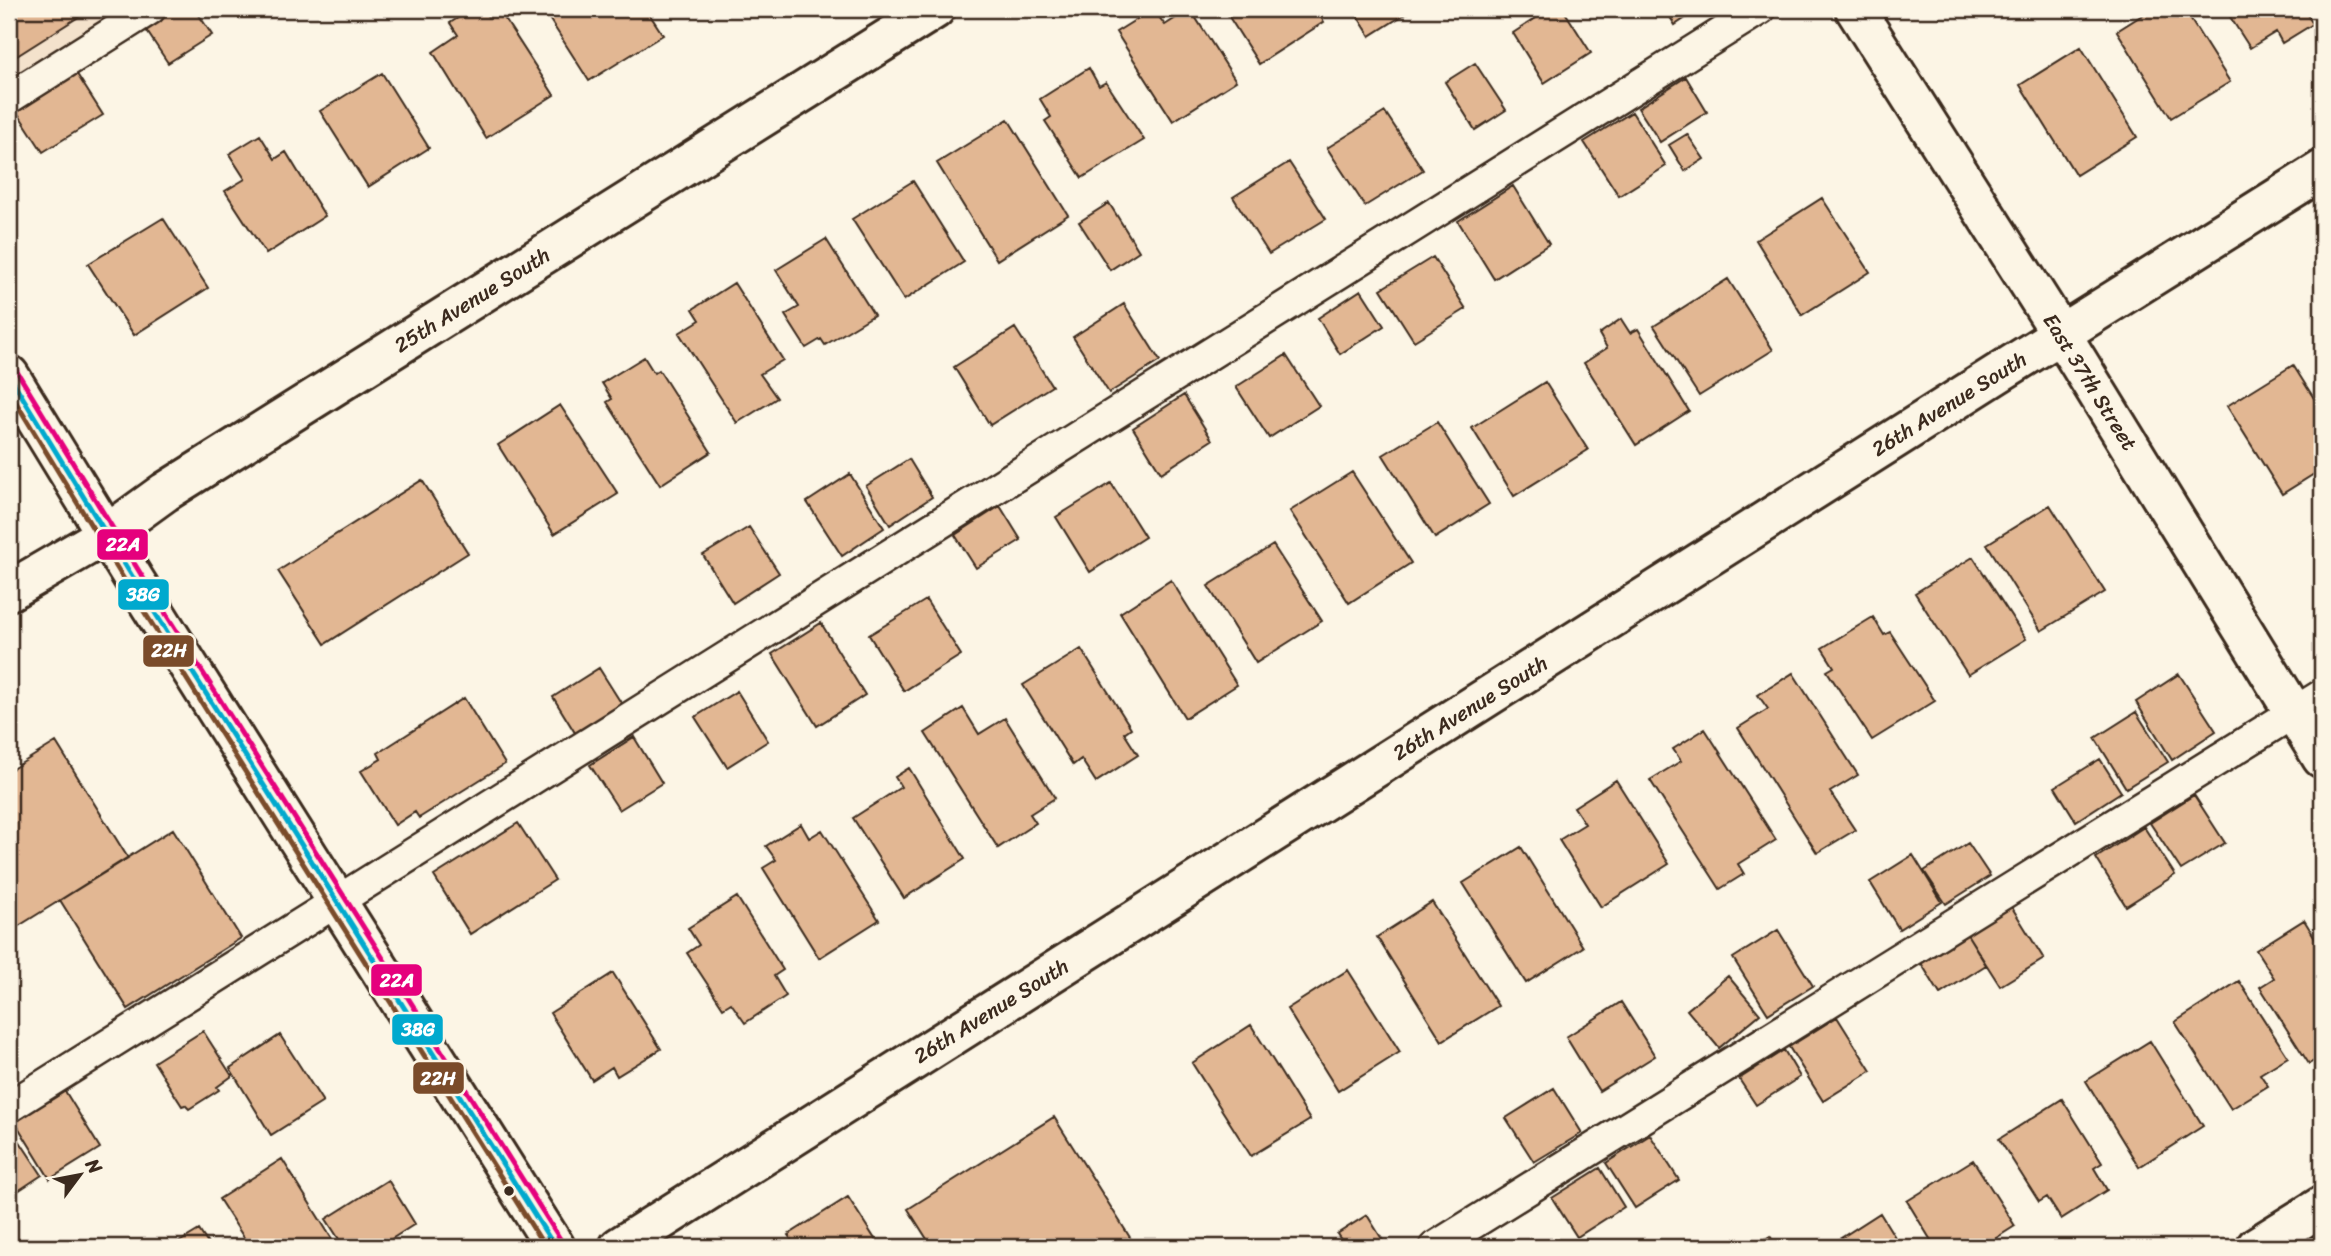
<svg xmlns="http://www.w3.org/2000/svg" width="2331" height="1256" font-family="Sriracha,sans-serif">
  <style>
    .built { fill: #f4e2cc }
    .building { fill: #e2b793; stroke: #3b2a1e; stroke-width: 2 }
    .lines { fill: none; stroke-linecap: round; stroke-linejoin: round }
    .service-casing { stroke: #3b2a1e; stroke-width: 35 }
    .minor-casing { stroke: #3b2a1e; stroke-width: 44 }
    .tertiary-casing { stroke: #3b2a1e; stroke-width: 44 }
    .service { stroke: #fcf5e5; stroke-width: 30 }
    .minor { stroke: #fcf5e5; stroke-width: 38 }
    .tertiary { stroke: #fcf5e5; stroke-width: 38 }
    .bus-1-casing { stroke: #fcf5e5; stroke-width: 10 }
    .bus-2-casing { stroke: #fcf5e5; stroke-width: 10 }
    .bus-3-casing { stroke: #fcf5e5; stroke-width: 10 }
    .bus-1 { stroke: #00a9ce; stroke-width: 5 }
    .bus-2 { stroke: #7a4b2a; stroke-width: 5 }
    .bus-3 { stroke: #e5007d; stroke-width: 5 }
    .bus-dot { fill: #3b2a1e; stroke: #fcf5e5; stroke-width: 2.5 }
    .labels { text-anchor: middle; stroke-width: 5; stroke-linejoin: round; paint-order: stroke }
    .street-label { font-size: 21px; fill: #3b2a1e; stroke: #fcf5e5 }
    .line-badge { stroke: #fcf5e5; stroke-width: 2.5 }
    .badge-label { font-size: 19px; text-anchor: middle; font-weight: bold; fill: #fff }
  </style>
  <rect width="100%" height="100%" fill="#fcf5e5"/>
  <filter id="ink" filterUnits="userSpaceOnUse"><feTurbulence type="fractalNoise" baseFrequency=".0143" numOctaves="2"/><feDisplacementMap in="SourceGraphic" scale="14" xChannelSelector="R" yChannelSelector="G"/><feConvolveMatrix kernelMatrix="1 2 1 2 8 2 1 2 1" color-interpolation-filters="sRGB"/></filter>
  <g filter="url(#ink)">
    <path class="built" d="M 9,9 L 137,9 L 9,91 Z"/>
    <path class="building" d="M 9,9 L 91,9 L 9,61 Z
      M 173,9 L 195,9 L 212,35 L 168,63 L 144,27 Z
      M 472,9 L 483,9 L 488,17 L 499,10 L 554,95 L 486,138 L 433,52 L 458,35 L 450,23 Z
      M 543,9 L 646,9 L 663,35 L 589,81 Z
      M 1153,9 L 1165,25 L 1190,9 L 1236,81 L 1173,121 L 1116,32 Z
      M 1224,9 L 1316,9 L 1324,22 L 1259,64 Z
      M 1353,9 L 1413,9 L 1370,36 Z
      M 1550,9 L 1563,9 L 1591,53 L 1544,83 L 1513,33 Z
      M 1665,9 L 1699,9 L 1675,25 Z
      M 2152,9 L 2184,9 L 2230,82 L 2171,118 L 2117,31 Z
      M 2225,9 L 2313,9 L 2306,13 L 2313,24 L 2282,43 L 2276,32 L 2250,48 Z
      M 2081,47 L 2137,137 L 2076,175 L 2020,85 Z
      M 1475,63 L 1506,110 L 1475,130 L 1445,82 Z
      M 1089,68 L 1099,86 L 1106,82 L 1144,140 L 1082,178 L 1045,121 L 1051,117 L 1040,99 Z
      M 75,71 L 103,115 L 43,152 L 15,109 Z
      M 382,73 L 429,148 L 368,187 L 320,111 Z
      M 1686,77 L 1707,112 L 1660,142 L 1638,108 Z
      M 1385,112 L 1423,170 L 1365,206 L 1327,148 Z
      M 1632,112 L 1666,166 L 1619,196 L 1584,142 Z
      M 1008,119 L 1068,215 L 997,260 L 937,163 Z
      M 1687,134 L 1704,159 L 1685,171 L 1669,145 Z
      M 260,135 L 275,159 L 286,152 L 325,216 L 266,254 L 225,191 L 245,179 L 229,154 Z
      M 1289,162 L 1326,219 L 1269,254 L 1233,197 Z
      M 913,181 L 964,262 L 904,300 L 852,219 Z
      M 1513,186 L 1549,244 L 1494,279 L 1458,221 Z
      M 1822,198 L 1870,272 L 1802,315 L 1756,240 Z
      M 1109,203 L 1139,251 L 1110,270 L 1079,222 Z
      M 163,218 L 208,288 L 134,335 L 88,264 Z
      M 826,239 L 874,315 L 825,345 L 821,339 L 806,348 L 785,315 L 799,307 L 776,270 Z
      M 1433,257 L 1466,309 L 1414,341 L 1381,289 Z
      M 1728,279 L 1773,350 L 1699,396 L 1654,326 Z
      M 734,283 L 783,360 L 760,374 L 777,398 L 737,423 L 679,333 L 700,320 L 693,309 Z
      M 1361,290 L 1384,326 L 1340,354 L 1318,318 Z
      M 1124,304 L 1160,361 L 1109,393 L 1073,337 Z
      M 1621,319 L 1630,333 L 1638,329 L 1689,411 L 1636,445 L 1584,363 L 1607,348 L 1599,334 Z
      M 1015,328 L 1052,386 L 990,425 L 954,367 Z
      M 1286,355 L 1319,406 L 1269,438 L 1236,387 Z
      M 644,357 L 654,373 L 659,370 L 711,452 L 660,485 L 607,402 L 612,399 L 602,383 Z
      M 2293,365 L 2322,411 L 2322,469 L 2282,494 L 2227,406 Z
      M 1545,382 L 1588,450 L 1514,496 L 1472,428 Z
      M 1184,395 L 1212,440 L 1161,473 L 1133,428 Z
      M 560,405 L 618,494 L 554,534 L 498,445 Z
      M 1437,422 L 1489,504 L 1435,538 L 1383,455 Z
      M 909,459 L 932,497 L 890,525 L 866,486 Z
      M 1352,472 L 1411,563 L 1349,603 L 1290,511 Z
      M 850,474 L 884,528 L 842,556 L 807,502 Z
      M 422,480 L 468,553 L 325,644 L 278,571 Z
      M 1111,483 L 1145,537 L 1090,572 L 1056,517 Z
      M 2050,505 L 2105,592 L 2041,631 L 1987,544 Z
      M 1000,506 L 1021,540 L 976,568 L 955,535 Z
      M 749,527 L 779,573 L 733,603 L 703,555 Z
      M 1273,545 L 1322,621 L 1256,663 L 1208,586 Z
      M 1973,557 L 2026,639 L 1968,675 L 1915,593 Z
      M 1171,580 L 1237,685 L 1185,718 L 1120,613 Z
      M 926,600 L 961,655 L 904,691 L 869,635 Z
      M 1873,617 L 1884,635 L 1890,632 L 1935,701 L 1872,740 L 1827,671 L 1834,667 L 1822,648 Z
      M 821,623 L 865,695 L 817,726 L 772,654 Z
      M 1081,649 L 1131,728 L 1124,733 L 1138,755 L 1096,782 L 1081,759 L 1073,765 L 1023,685 Z
      M 599,668 L 623,706 L 577,736 L 553,697 Z
      M 1793,673 L 1858,775 L 1830,792 L 1855,830 L 1817,853 L 1738,728 L 1768,709 L 1758,695 Z
      M 2179,674 L 2216,731 L 2172,760 L 2136,702 Z
      M 737,691 L 768,741 L 727,767 L 695,717 Z
      M 464,698 L 505,764 L 419,818 L 415,812 L 395,825 L 361,771 L 381,759 L 378,753 Z
      M 963,708 L 979,734 L 1005,718 L 1055,798 L 1030,814 L 1036,823 L 998,848 L 925,733 Z
      M 2136,712 L 2168,762 L 2126,788 L 2095,738 Z
      M 1705,729 L 1776,840 L 1738,864 L 1744,874 L 1720,889 L 1650,780 L 1681,761 L 1673,749 Z
      M 634,737 L 662,783 L 619,810 L 590,765 Z
      M 56,742 L 128,858 L 9,932 L 9,771 Z
      M 2100,759 L 2121,792 L 2076,821 L 2055,787 Z
      M 909,768 L 965,859 L 904,898 L 853,818 L 901,787 L 895,777 Z
      M 1616,780 L 1669,864 L 1601,907 L 1559,840 L 1585,824 L 1574,807 Z
      M 2194,795 L 2225,843 L 2181,870 L 2150,823 Z
      M 518,823 L 555,880 L 470,934 L 434,876 Z
      M 801,824 L 809,838 L 822,830 L 879,920 L 819,958 L 763,868 L 776,860 L 766,846 Z
      M 2144,827 L 2175,875 L 2126,906 L 2096,858 Z
      M 173,829 L 241,938 L 128,1009 L 60,900 Z
      M 1968,843 L 1990,876 L 1946,904 L 1924,871 Z
      M 1521,847 L 1583,947 L 1526,983 L 1463,883 Z
      M 1913,855 L 1942,902 L 1899,929 L 1870,882 Z
      M 737,897 L 783,970 L 774,976 L 786,996 L 745,1023 L 731,1003 L 723,1008 L 687,953 L 699,945 L 688,928 Z
      M 1432,902 L 1498,1006 L 1442,1041 L 1377,937 Z
      M 2011,906 L 2044,959 L 2000,986 L 1967,934 Z
      M 2304,920 L 2322,949 L 2322,1056 L 2309,1064 L 2260,987 L 2274,978 L 2256,950 Z
      M 1778,930 L 1813,986 L 1768,1014 L 1733,958 Z
      M 1967,934 L 1986,965 L 1940,994 L 1921,963 Z
      M 1348,970 L 1400,1052 L 1338,1091 L 1287,1009 Z
      M 613,973 L 661,1049 L 617,1076 L 612,1067 L 592,1080 L 550,1013 Z
      M 1728,976 L 1760,1014 L 1719,1048 L 1687,1010 Z
      M 2239,981 L 2288,1057 L 2260,1074 L 2268,1086 L 2231,1109 L 2175,1022 Z
      M 1621,1002 L 1655,1056 L 1599,1091 L 1566,1037 Z
      M 1837,1017 L 1871,1071 L 1823,1101 L 1789,1047 Z
      M 1251,1025 L 1310,1120 L 1251,1156 L 1192,1063 Z
      M 203,1031 L 232,1076 L 217,1087 L 219,1090 L 189,1109 L 185,1105 L 182,1106 L 154,1062 Z
      M 280,1035 L 323,1102 L 271,1135 L 230,1068 Z
      M 2150,1041 L 2203,1126 L 2139,1167 L 2086,1081 Z
      M 1784,1050 L 1800,1077 L 1756,1105 L 1739,1079 Z
      M 1554,1088 L 1582,1133 L 1534,1162 L 1506,1118 Z
      M 65,1091 L 100,1148 L 50,1179 L 15,1122 Z
      M 2062,1099 L 2102,1163 L 2094,1168 L 2107,1190 L 2061,1219 L 2047,1197 L 2039,1202 L 1999,1139 Z
      M 1054,1117 L 1136,1247 L 932,1247 L 908,1209 Z
      M 9,1125 L 42,1175 L 9,1197 Z
      M 1650,1135 L 1679,1180 L 1635,1208 L 1606,1163 Z
      M 282,1159 L 337,1247 L 250,1247 L 219,1199 Z
      M 1973,1160 L 2015,1226 L 1993,1240 L 1997,1247 L 1935,1247 L 1907,1201 Z
      M 1600,1168 L 1624,1207 L 1577,1237 L 1552,1198 Z
      M 388,1180 L 415,1224 L 379,1247 L 344,1247 L 326,1219 Z
      M 848,1197 L 880,1247 L 796,1247 L 788,1235 Z
      M 1880,1213 L 1901,1247 L 1827,1247 Z
      M 1367,1215 L 1387,1247 L 1346,1247 L 1337,1234 Z
      M 199,1230 L 210,1247 L 171,1247 Z
      M 1770,1236 L 1777,1247 L 1752,1247 Z"/>
    <g class="lines">
      <defs>
        <path id="service" d="M 9,98 L 150,9
          M 9,1107 L 1760,9
          M 1435,1247 L 2322,695"/>
        <path id="minor" d="M 1855,9 L 2061,334 L 2322,758
          M 9,591 L 107,534 L 165,492 L 935,9
          M 619,1247 L 1997,374 L 2322,170
          M 2256,1247 L 2322,1206"/>
        <path id="tertiary" d="M 9,375 L 135,581 L 555,1247"/>
      </defs>
      <use href="#service" class="service-casing"/>
      <use href="#minor" class="minor-casing"/>
      <use href="#tertiary" class="tertiary-casing"/>
      <use href="#service" class="service"/>
      <use href="#minor" class="minor"/>
      <use href="#tertiary" class="tertiary"/>
      <defs>
        <path id="bus-1" d="M 9,375 L 135,581 L 555,1247"/>
        <path id="bus-2" d="M 9,391 L 128,586 L 545,1247"/>
        <path id="bus-3" d="M 16,370 L 142,576 L 562,1242"/>
      </defs>
      <use href="#bus-1" class="bus-1-casing"/>
      <use href="#bus-2" class="bus-2-casing"/>
      <use href="#bus-3" class="bus-3-casing"/>
      <use href="#bus-1" class="bus-1"/>
      <use href="#bus-2" class="bus-2"/>
      <use href="#bus-3" class="bus-3"/>
    </g>
  </g>
  <circle class="bus-dot" cx="509" cy="1191" r="6"/>
  <g class="labels">
    <g class="street-label">
      <text transform="translate(472 300) rotate(-32)" y="7">25th Avenue South</text>
      <text transform="translate(2090 382) rotate(58)" y="7">East 37th Street</text>
      <text transform="translate(1949 404) rotate(-32)" y="7">26th Avenue South</text>
      <text transform="translate(1470 708) rotate(-32)" y="7">26th Avenue South</text>
      <text transform="translate(991 1011) rotate(-32)" y="7">26th Avenue South</text>
    </g>
  </g>
  <g class="line-badge">
    <rect x="96" y="528" width="53" height="33" rx="7" fill="#e5007d"/>
    <rect x="117" y="578" width="53" height="33" rx="7" fill="#00a9ce"/>
    <rect x="142" y="634" width="53" height="34" rx="7" fill="#7a4b2a"/>
    <rect x="370" y="963" width="53" height="34" rx="7" fill="#e5007d"/>
    <rect x="391" y="1013" width="53" height="33" rx="7" fill="#00a9ce"/>
    <rect x="412" y="1061" width="53" height="34" rx="7" fill="#7a4b2a"/>
  </g>
  <g class="badge-label">
    <text x="123" y="551">22A</text>
    <text x="143" y="601">38G</text>
    <text x="169" y="657">22H</text>
    <text x="397" y="987">22A</text>
    <text x="418" y="1036">38G</text>
    <text x="438" y="1085">22H</text>
  </g>
  <rect width="2331" height="1256" fill="none" stroke="#fcf5e5" stroke-width="35"/>
  <rect x="18" y="18" width="2296" height="1221" fill="none" stroke="#3b2a1e" stroke-width="2.5" filter="url(#ink)"/>
  <g transform="translate(80 1175) rotate(58)" stroke="#fcf5e5" stroke-width="5" paint-order="stroke">
  <path d="M0-5L12 26L0 18L-12 26Z" fill="#3b2a1e"/>
  <text y="-10" font-size="19" font-weight="bold" text-anchor="middle" fill="#3b2a1e">N</text>
  </g>
</svg>
